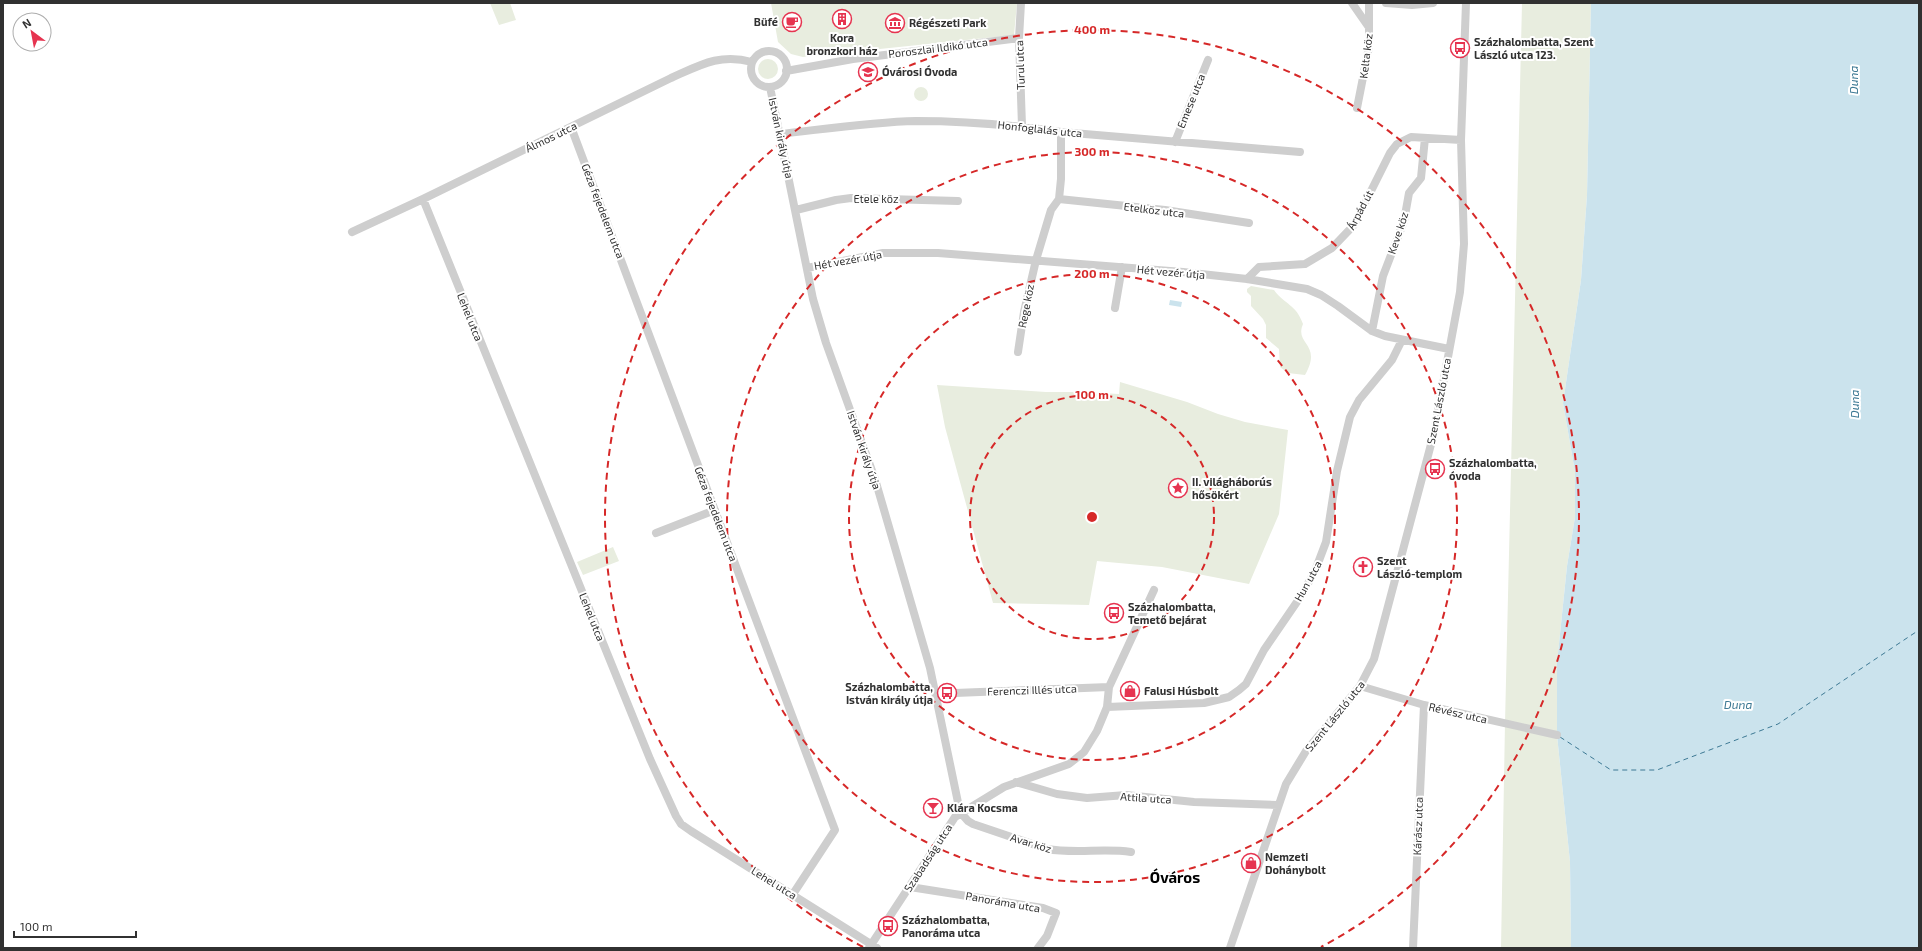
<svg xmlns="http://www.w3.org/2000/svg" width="1922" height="951" font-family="'Exo 2',sans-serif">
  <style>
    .green { fill: #e8eddf }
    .water { fill: #cbe3ed }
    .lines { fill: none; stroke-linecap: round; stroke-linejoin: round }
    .ferry { stroke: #3d7994; stroke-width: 1; stroke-dasharray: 5 4; stroke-linecap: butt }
    .minor { stroke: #cecece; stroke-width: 8 }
    .ring { fill: none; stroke: #d62828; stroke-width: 2; stroke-dasharray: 7 5 }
    .labels { text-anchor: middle; stroke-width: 4; stroke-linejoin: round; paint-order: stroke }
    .poi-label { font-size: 11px; font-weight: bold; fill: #313131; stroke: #fff; text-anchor: start }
    .street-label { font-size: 11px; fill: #313131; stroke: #fff }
    .water-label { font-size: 12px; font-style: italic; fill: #3d7994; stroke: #fff }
    .district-label { font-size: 15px; font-weight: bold; fill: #000; stroke: #fff }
    .centre { fill: #d62828; stroke: #fff; stroke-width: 2 }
    .ring-label { font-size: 12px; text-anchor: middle; font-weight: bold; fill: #d62828; stroke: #fff; stroke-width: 4; stroke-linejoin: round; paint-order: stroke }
  </style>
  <rect width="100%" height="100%" fill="#fff"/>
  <path class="green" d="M 490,3 L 510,3 L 516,20 L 499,25 Z
    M 771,3 L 1017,3 L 1014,35 L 803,57 L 791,54 L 778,42 Z
    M 1522,3 L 1591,3 L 1587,195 L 1581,280 L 1563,403 L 1575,472 L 1575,517 L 1567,566 L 1557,663 L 1557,735 L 1570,862 L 1571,948 L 1501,948 L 1505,723 Z
    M758 69a10 10 0 1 1 20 0a10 10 0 1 1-20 0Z
    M914 94a7 7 0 1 1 14 0a7 7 0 1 1-14 0Z
    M 1251,286 L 1274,290 C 1285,305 1296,304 1303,324 C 1294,345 1323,343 1305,375 L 1288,373 L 1280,367 L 1279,349 L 1266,338 L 1266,325 L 1263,319 L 1251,306 L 1251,296 L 1247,292 L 1247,289 Z
    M 1120,382 L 1187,402 L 1218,414 L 1245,422 L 1288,430 L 1279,514 L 1249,584 L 1162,567 L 1097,561 L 1089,605 L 993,603 L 945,427 L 937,385 L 1046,392 L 1084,392 L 1119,394 Z
    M 613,547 L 619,561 L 583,575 L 577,562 Z"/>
  <path class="water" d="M 1591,3 L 1919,3 L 1919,948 L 1571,948 L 1570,862 L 1557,735 L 1557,663 L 1567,566 L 1575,517 L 1575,472 L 1563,403 L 1581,280 L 1587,195 Z
    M 1170,300 L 1182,302 L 1181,307 L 1169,305 Z"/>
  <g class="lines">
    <path class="ferry" d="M 1560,737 L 1611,770 L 1657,770 L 1778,724 L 1919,630"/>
    <path class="minor" d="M 1021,3 L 1019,38 L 1022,126
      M 1352,3 L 1368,26
      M 1386,3 L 1412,5 L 1433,3
      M751 69a18 18 0 1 1 36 0a18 18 0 1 1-36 0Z
      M 786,71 L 853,59 L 1019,38
      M 770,87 L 813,299 L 826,343 L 875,479 L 930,668 L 960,812 L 968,821 L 973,824 L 1047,849 C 1075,854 1103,848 1131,852
      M 1357,108 L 1369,47 L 1369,3
      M 571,127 L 835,830 L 793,894
      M 780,134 C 825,129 871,122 916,121 C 965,121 1013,125 1061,132 L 1300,152
      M 1175,142 L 1208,60
      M 423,199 L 650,759 L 676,816 L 681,824 L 691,831 L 877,948
      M 1059,199 L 1165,210 L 1249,223
      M 796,210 L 836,200 L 851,198 L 958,201
      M 352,232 L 423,199 L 671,78 C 700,65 720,53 752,62
      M 807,268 L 883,253 L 938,253 L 1183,272 L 1247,279 L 1307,289 L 1321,295 L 1338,306 L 1372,331 L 1385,336 L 1449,349
      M 1247,279 L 1259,267 L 1305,264 L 1332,248 L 1354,225 L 1390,153 L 1397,144 L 1411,137 L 1461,140
      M 1115,308 L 1122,267
      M 1372,331 L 1383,276 L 1404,221 L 1409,193 L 1421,178 L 1425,138
      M 1018,352 L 1024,312 L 1036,260 L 1051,210 L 1059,199 L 1061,179 L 1061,132
      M 656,533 L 715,510
      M 1360,686 L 1424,705 L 1557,735
      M 955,693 L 1109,687
      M 1107,707 L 1204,703 L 1229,697 L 1239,690 L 1246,684 L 1264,650 L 1301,596 L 1315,571 L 1326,542 L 1337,471 L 1350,417 L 1359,400 L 1392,360 L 1402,340
      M 1016,782 L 1057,794 L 1087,798 L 1126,795 L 1194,802 L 1278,805
      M 910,887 L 1043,908 L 1056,913 L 1047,936 L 1038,948
      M 869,948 L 955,817 L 1004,787 L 1069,764 L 1084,752 L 1097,731 L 1107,707 L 1109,687 L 1154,590
      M 1230,948 L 1286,784 L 1306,751 L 1360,686 L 1374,659 L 1434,433 L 1460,292 L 1464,244 L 1461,140 L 1466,3
      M 1413,948 L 1424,705"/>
  </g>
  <g class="ring">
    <circle cx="1092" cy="517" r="122"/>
    <circle cx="1092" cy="517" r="243"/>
    <circle cx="1092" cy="517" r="365"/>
    <path d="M863 947A487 487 0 1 1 1321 947"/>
  </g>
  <defs>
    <symbol id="building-ring" viewBox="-11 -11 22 22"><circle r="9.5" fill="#fff" stroke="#e63450" stroke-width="1.5"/><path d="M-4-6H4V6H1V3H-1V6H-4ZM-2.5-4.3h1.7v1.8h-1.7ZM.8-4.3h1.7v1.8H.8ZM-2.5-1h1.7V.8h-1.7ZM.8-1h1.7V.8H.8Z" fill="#e63450"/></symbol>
    <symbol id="cafe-ring" viewBox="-11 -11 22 22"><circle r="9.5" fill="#fff" stroke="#e63450" stroke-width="1.5"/><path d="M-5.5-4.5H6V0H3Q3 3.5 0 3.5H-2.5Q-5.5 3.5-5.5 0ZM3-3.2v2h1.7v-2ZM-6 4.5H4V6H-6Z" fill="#e63450"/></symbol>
    <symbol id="museum-ring" viewBox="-11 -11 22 22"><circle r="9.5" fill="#fff" stroke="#e63450" stroke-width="1.5"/><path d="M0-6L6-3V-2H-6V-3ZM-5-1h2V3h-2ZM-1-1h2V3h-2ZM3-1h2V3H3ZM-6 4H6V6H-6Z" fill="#e63450"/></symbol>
    <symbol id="bus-ring" viewBox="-11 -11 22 22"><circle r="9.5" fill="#fff" stroke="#e63450" stroke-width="1.5"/><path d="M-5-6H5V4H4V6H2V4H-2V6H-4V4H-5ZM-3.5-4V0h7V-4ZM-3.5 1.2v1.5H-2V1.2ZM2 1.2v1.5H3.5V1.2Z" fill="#e63450"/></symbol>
    <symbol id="school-ring" viewBox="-11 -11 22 22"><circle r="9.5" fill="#fff" stroke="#e63450" stroke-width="1.5"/><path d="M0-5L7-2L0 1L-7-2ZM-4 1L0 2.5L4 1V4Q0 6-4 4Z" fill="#e63450"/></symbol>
    <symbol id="sight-ring" viewBox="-11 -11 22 22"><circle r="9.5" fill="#fff" stroke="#e63450" stroke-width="1.5"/><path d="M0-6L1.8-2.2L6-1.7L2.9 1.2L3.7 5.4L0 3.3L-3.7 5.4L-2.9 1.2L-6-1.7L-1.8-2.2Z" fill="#e63450"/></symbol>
    <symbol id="church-ring" viewBox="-11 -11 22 22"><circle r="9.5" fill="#fff" stroke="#e63450" stroke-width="1.5"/><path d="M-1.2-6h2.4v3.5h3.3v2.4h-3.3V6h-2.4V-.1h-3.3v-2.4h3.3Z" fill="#e63450"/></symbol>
    <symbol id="shop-ring" viewBox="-11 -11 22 22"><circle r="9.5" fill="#fff" stroke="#e63450" stroke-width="1.5"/><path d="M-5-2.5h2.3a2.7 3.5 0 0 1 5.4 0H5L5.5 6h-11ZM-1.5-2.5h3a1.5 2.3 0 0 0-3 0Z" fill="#e63450"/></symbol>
    <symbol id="bar-ring" viewBox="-11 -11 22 22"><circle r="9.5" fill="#fff" stroke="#e63450" stroke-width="1.5"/><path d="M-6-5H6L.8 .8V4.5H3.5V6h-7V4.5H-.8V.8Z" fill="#e63450"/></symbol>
  </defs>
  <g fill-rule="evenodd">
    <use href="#building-ring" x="831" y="8" width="22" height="22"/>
    <use href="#cafe-ring" x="781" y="11" width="22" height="22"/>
    <use href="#museum-ring" x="884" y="12" width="22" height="22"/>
    <use href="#bus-ring" x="1449" y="37" width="22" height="22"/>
    <use href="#school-ring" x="857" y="61" width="22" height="22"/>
    <use href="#bus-ring" x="1424" y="458" width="22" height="22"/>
    <use href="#sight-ring" x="1167" y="477" width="22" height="22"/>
    <use href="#church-ring" x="1352" y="556" width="22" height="22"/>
    <use href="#bus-ring" x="1103" y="602" width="22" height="22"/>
    <use href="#shop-ring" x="1119" y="680" width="22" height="22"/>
    <use href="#bus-ring" x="936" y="682" width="22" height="22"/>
    <use href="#bar-ring" x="922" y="797" width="22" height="22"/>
    <use href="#shop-ring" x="1240" y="852" width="22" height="22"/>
    <use href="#bus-ring" x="877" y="915" width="22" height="22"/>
  </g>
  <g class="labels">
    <g class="poi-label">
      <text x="778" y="26" text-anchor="end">Büfé</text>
      <text x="909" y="27">Régészeti Park</text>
      <text x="842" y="42" text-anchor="middle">Kora<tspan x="842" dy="13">bronzkori ház</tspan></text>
      <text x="1474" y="46">Százhalombatta, Szent<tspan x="1474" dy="13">László utca 123.</tspan></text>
      <text x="882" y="76">Óvárosi Óvoda</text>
      <text x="1449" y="467">Százhalombatta,<tspan x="1449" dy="13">óvoda</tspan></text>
      <text x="1192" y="486">II. világháborús<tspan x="1192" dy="13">hősökért</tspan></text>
      <text x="1377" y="565">Szent<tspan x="1377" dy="13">László-templom</tspan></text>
      <text x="1128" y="611">Százhalombatta,<tspan x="1128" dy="13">Temető bejárat</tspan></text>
      <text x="933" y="691" text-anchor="end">Százhalombatta,<tspan x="933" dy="13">István király útja</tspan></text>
      <text x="1144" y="695">Falusi Húsbolt</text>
      <text x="947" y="812">Klára Kocsma</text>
      <text x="1265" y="861">Nemzeti<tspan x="1265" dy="13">Dohánybolt</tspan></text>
      <text x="902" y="924">Százhalombatta,<tspan x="902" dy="13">Panoráma utca</tspan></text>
    </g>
    <g class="street-label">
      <text transform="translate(938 48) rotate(-7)" y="4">Poroszlai Ildikó utca</text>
      <text transform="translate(1366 56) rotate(-83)" y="4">Kelta köz</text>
      <text transform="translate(1020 65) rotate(-92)" y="4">Turul utca</text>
      <text transform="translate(1191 101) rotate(-68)" y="4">Emese utca</text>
      <text transform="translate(1040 129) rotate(6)" y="4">Honfoglalás utca</text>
      <text transform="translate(551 137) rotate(-26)" y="4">Álmos utca</text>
      <text transform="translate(781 138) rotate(78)" y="4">István király útja</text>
      <text x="876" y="203">Etele köz</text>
      <text transform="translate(1154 210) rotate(7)" y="4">Etelköz utca</text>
      <text transform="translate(1360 210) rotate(-62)" y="4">Árpád út</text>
      <text transform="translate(603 211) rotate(69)" y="4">Géza fejedelem utca</text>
      <text transform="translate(1398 233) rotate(-72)" y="4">Keve köz</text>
      <text transform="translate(848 260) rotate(-10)" y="4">Hét vezér útja</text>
      <text transform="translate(1171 272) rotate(5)" y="4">Hét vezér útja</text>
      <text transform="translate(1026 306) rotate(-79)" y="4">Rege köz</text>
      <text transform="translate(470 317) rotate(68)" y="4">Lehel utca</text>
      <text transform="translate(1439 401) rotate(-79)" y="4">Szent László utca</text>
      <text transform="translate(864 450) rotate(71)" y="4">István király útja</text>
      <text transform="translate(716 514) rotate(69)" y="4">Géza fejedelem utca</text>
      <text transform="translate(1308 581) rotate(-61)" y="4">Hun utca</text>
      <text transform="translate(592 617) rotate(68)" y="4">Lehel utca</text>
      <text transform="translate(1032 690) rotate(-2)" y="4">Ferenczi Illés utca</text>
      <text transform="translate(1458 713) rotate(13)" y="4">Révész utca</text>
      <text transform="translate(1335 716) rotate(-51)" y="4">Szent László utca</text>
      <text transform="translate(1146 798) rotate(4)" y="4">Attila utca</text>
      <text transform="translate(1418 826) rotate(-88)" y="4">Kárász utca</text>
      <text transform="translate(1031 843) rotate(17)" y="4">Avar köz</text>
      <text transform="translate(928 858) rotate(-57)" y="4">Szabadság utca</text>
      <text transform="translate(774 883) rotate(32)" y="4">Lehel utca</text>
      <text transform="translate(1003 902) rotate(10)" y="4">Panoráma utca</text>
    </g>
    <g class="water-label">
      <text transform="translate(1854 80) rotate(-90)" y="4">Duna</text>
      <text transform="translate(1855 404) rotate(-90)" y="4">Duna</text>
      <text x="1738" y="709">Duna</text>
    </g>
    <g class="district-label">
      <text x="1175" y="883">Óváros</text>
    </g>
  </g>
  <circle cx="1092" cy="517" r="6" class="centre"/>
  <g class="ring-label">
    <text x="1092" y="34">400 m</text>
    <text x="1092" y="156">300 m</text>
    <text x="1092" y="278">200 m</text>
    <text x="1092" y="399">100 m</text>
  </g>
  <rect width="1922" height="951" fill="none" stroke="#313131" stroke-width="8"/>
  <g transform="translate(32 32) rotate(328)"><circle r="19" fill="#ffffff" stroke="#adadad"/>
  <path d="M0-3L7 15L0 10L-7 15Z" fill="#e63450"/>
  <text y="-6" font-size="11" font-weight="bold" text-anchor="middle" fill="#313131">N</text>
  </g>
  <path d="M14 931v6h122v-6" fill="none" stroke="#313131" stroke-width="2"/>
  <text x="20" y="931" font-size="12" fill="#313131" stroke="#ffffff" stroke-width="3" paint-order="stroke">100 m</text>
</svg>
